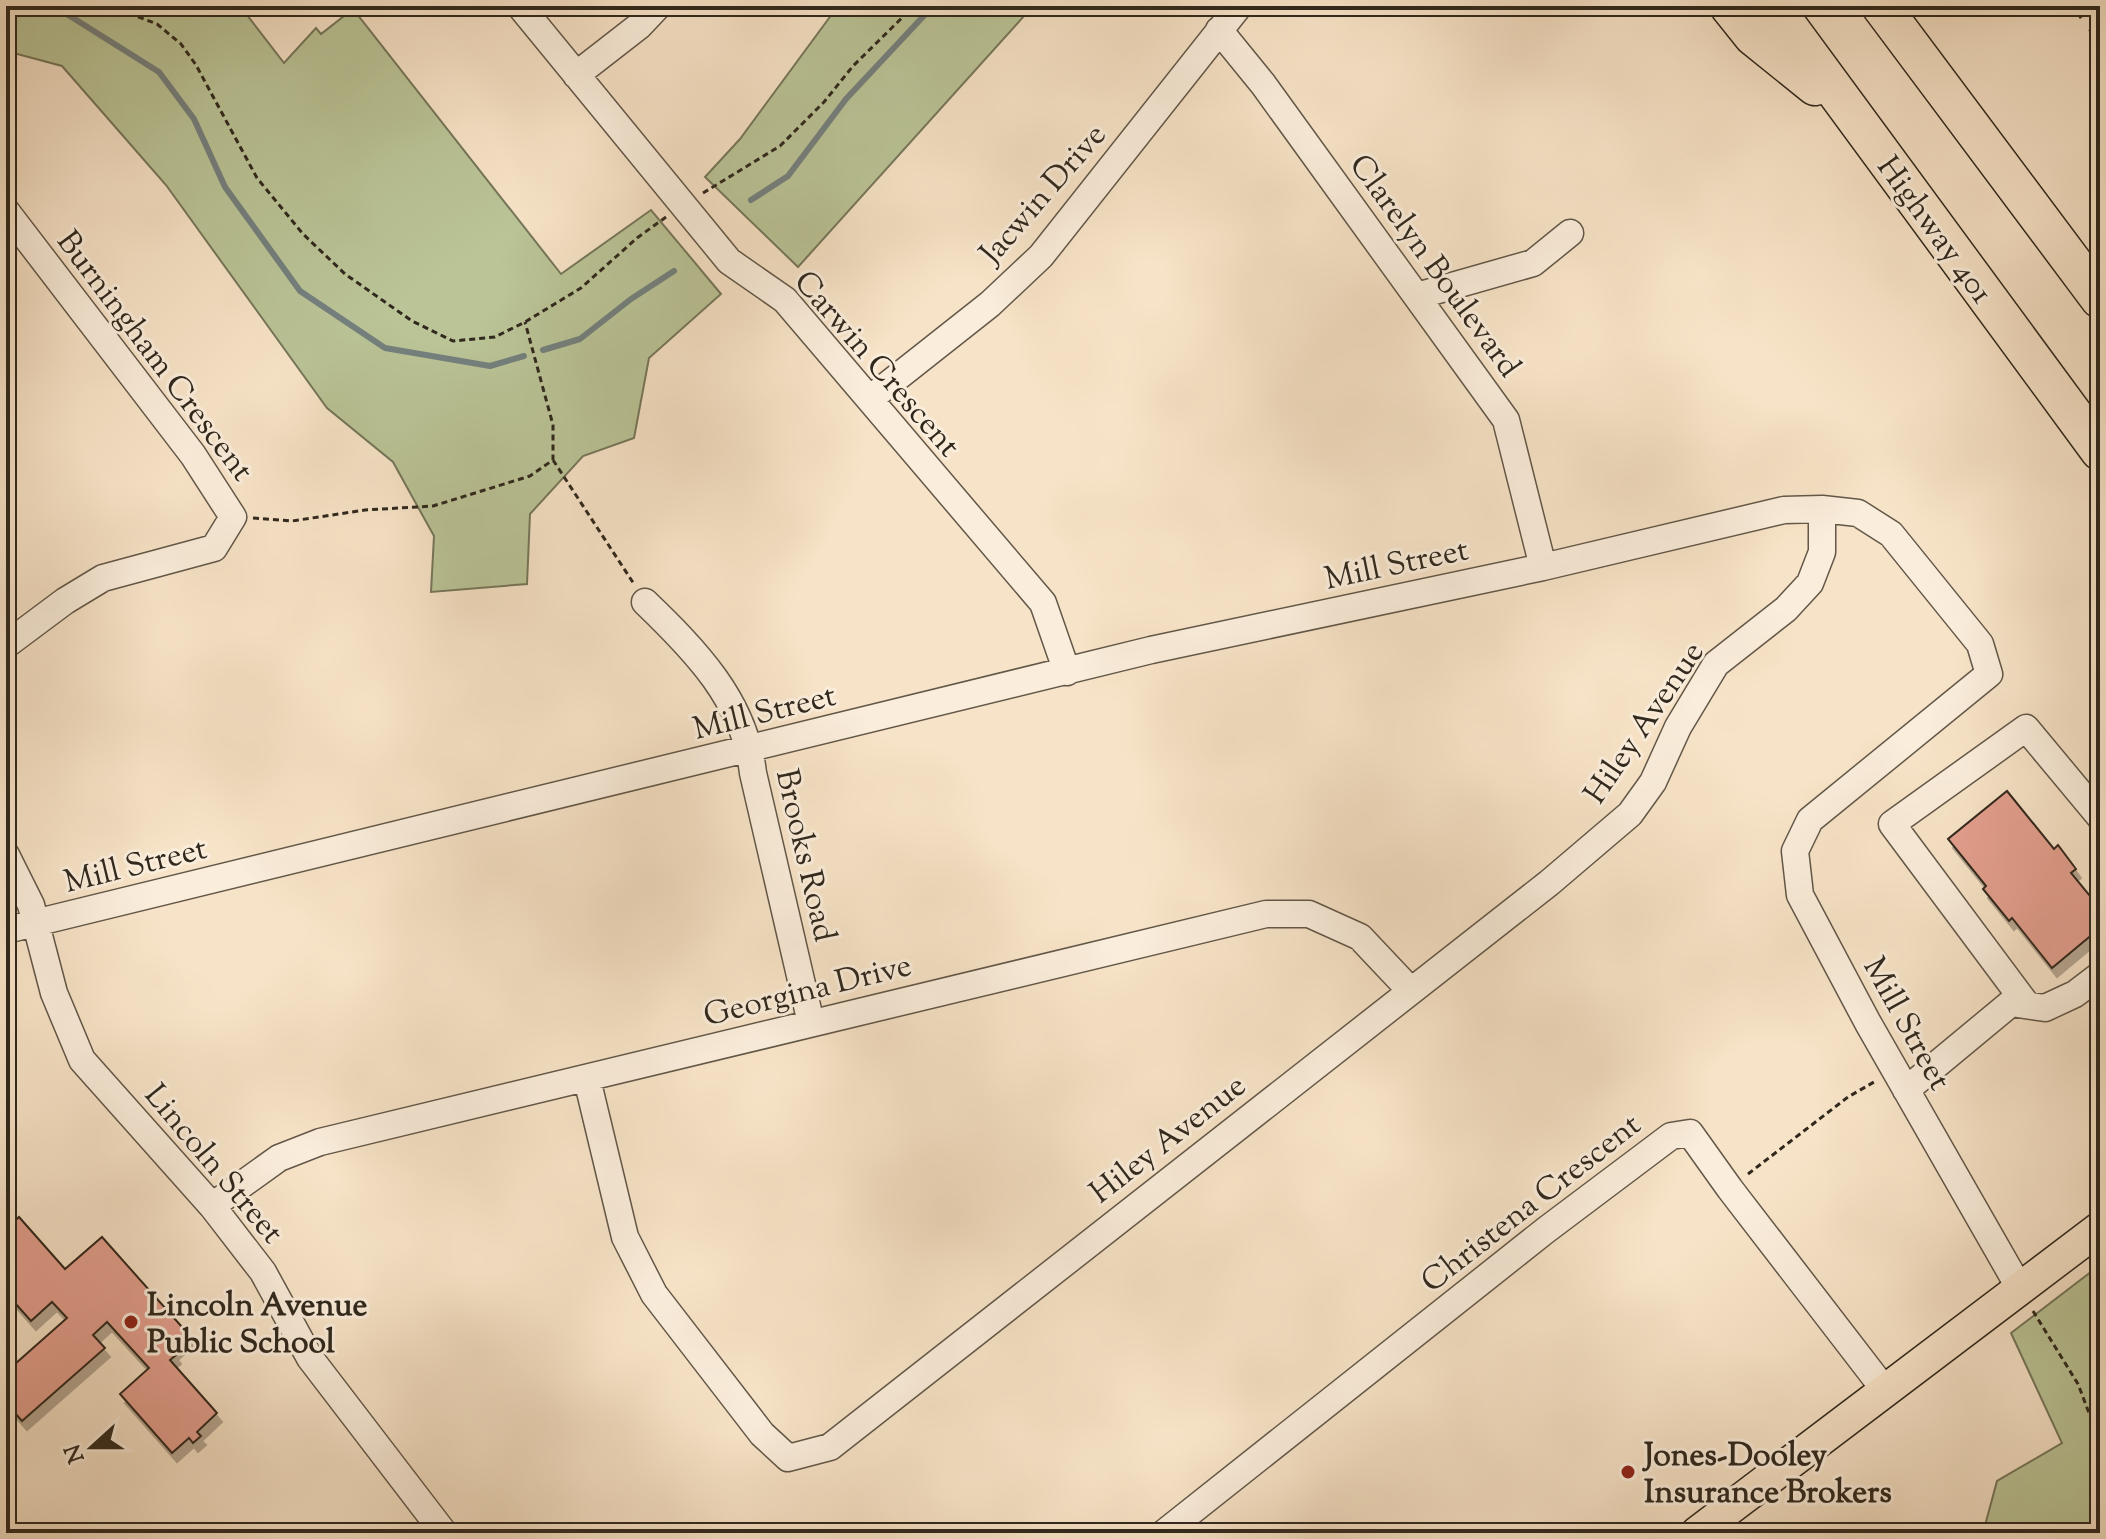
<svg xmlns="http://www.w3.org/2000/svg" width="2106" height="1539" font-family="'Sorts Mill Goudy',serif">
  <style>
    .green { fill: #bac497; stroke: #75765a; stroke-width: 2 }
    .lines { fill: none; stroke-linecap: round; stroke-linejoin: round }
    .stream { stroke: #74807e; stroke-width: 6 }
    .building { fill: #e39f8e; stroke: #30281d; stroke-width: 2; filter: url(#shadow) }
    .minor-casing { stroke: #625748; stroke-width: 29 }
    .major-casing { stroke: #30281d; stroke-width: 35 }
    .highway-casing { stroke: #30281d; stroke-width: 41 }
    .path { stroke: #30281d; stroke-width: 3; stroke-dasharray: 6 4; stroke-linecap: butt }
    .minor { stroke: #faeddb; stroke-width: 26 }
    .major { stroke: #f7e3c7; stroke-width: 32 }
    .highway { stroke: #f7e3c7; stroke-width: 38 }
    .rail { stroke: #30281d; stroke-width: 6; stroke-dasharray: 14 14; stroke-linecap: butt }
    .poi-dot { fill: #8f2418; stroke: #faeddb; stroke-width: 3 }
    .labels { text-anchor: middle; stroke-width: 6; stroke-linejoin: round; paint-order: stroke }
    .street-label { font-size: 32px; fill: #30281d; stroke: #faeddb }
    .poi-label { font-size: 32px; font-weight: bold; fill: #30281d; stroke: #faeddb; text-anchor: start }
  </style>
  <defs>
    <filter id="shadow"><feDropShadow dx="5" dy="9" stdDeviation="0" flood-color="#0004"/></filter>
  </defs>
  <rect width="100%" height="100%" fill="#f7e3c7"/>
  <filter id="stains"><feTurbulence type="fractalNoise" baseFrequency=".0025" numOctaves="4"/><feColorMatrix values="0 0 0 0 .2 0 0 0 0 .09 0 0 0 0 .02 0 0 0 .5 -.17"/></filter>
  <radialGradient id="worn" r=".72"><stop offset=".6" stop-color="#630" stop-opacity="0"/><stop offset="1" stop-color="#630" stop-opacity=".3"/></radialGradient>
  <path class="green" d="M 6,6 L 240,6 L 284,63 L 316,28 L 321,34 L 353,9 L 561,274 L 651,210 L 721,294 L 649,358 L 634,438 L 583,456 L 530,514 L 527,584 L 431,592 L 434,536 L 393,462 L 327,408 L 166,185 L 62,66 L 6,51 Z
    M 838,6 L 1033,6 L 798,267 L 705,177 L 740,139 Z
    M 2100,1265 L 2100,1533 L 1983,1533 L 1997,1481 L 2062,1443 L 2011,1333 Z"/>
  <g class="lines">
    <path class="stream" d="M 54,6 L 159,72 L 194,119 L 225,187 L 300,291 L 385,348 L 490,366 L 524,356
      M 751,200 L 788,176 L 846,99 L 933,6
      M 543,350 L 580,339 L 631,299 L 674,271"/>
  </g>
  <path class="building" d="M 2007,791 L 2054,849 L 2058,845 L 2076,869 L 2071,873 L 2100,908 L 2100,928 L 2052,968 L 2012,918 L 2009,921 L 1983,889 L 1986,886 L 1948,839 Z
    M 19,1217 L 65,1269 L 102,1237 L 190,1336 L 173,1351 L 176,1355 L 170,1360 L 217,1413 L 197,1432 L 201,1436 L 193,1443 L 189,1438 L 172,1453 L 120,1394 L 149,1368 L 107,1322 L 93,1335 L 105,1348 L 22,1421 L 6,1403 L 6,1372 L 67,1318 L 52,1302 L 31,1321 L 6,1293 L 6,1229 Z"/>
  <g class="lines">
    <defs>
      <path id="minor" d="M 520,6 L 729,261 L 785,300 L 1043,603 L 1067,672
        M 1219,30 L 1263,84 L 1506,420 L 1543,567
        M 576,75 L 639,26 L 658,6
        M 6,211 L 193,455 L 233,517 L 214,548 L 103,578 L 65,601 L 6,645
        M 1417,296 L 1533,263 L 1570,233
        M 871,398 L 990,304 L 1041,256 L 1239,6
        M 645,602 C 695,650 745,701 753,773 L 811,1023
        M 6,855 L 31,905 L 54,993 L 82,1060 L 212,1206 L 263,1272 L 310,1358 L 444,1533
        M 6,930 L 1151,650 L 1543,567 L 1784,510 L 1822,509 L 1858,513 L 1891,534 L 1980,644 L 1989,674 L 1810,820 L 1795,851 L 1800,895 L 1868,1023 L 2019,1287
        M 2027,1005 L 1892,824 L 2026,728 L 2100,817
        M 587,1079 L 625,1237 L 654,1294 L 762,1434 L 788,1458 L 830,1447 L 1549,883 L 1630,814 L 1653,782 L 1678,727 L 1716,664 L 1786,609 L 1810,583 L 1822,552 L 1822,509
        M 1906,1090 L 2011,1003 L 2045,1008 L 2075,994 L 2100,975
        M 212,1206 L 279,1158 L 320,1142 L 1266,914 L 1309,914 L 1360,937 L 1410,990
        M 1164,1533 L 1546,1230 L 1671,1136 L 1690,1133 L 1730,1189 L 1884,1389"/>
      <path id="major" d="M 1697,1533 L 2100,1228"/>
      <path id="highway" d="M 1729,6 L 1753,36 L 1815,86
        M 1773,6 L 2100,451
        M 1881,6 L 2100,299"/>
    </defs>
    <use href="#minor" class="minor-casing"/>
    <use href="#major" class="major-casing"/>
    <use href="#highway" class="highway-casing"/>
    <path class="path" d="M 110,6 L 157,24 L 181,44 L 196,65 L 257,178 L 303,234 L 345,274 L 412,321 L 453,341 L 495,337 L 525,322 L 581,288 L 637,238 L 666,217
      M 703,193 L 780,146 L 824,102 L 853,66 L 914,6
      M 553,460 L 634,584
      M 253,518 L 292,521 L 365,510 L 433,506 L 530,476 L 553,460 L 553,425 L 525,322
      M 1748,1174 L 1848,1097 L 1874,1082
      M 2033,1311 L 2078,1384 L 2100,1442"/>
    <use href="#minor" class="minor"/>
    <use href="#major" class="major"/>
    <use href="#highway" class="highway"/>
    <path class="rail" d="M 2074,6 L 2100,41
      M 2090,6 L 2100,20"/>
  </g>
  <g class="poi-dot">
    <circle cx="131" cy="1322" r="8"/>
    <circle cx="1628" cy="1472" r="8"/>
  </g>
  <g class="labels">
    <g class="street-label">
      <text transform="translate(1042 193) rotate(-49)" y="11">Jacwin Drive</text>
      <text transform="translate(1936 229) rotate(54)" y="11">Highway 401</text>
      <text transform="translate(1436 265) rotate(54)" y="11">Clarelyn Boulevard</text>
      <text transform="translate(156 355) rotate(53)" y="11">Burningham Crescent</text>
      <text transform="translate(878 363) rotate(49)" y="11">Carwin Crescent</text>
      <text transform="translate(1396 563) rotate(-12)" y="11">Mill Street</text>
      <text transform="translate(764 711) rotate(-14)" y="11">Mill Street</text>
      <text transform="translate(1643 722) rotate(-56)" y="11">Hiley Avenue</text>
      <text transform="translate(807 855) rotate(77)" y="11">Brooks Road</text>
      <text transform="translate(135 864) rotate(-14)" y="11">Mill Street</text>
      <text transform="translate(807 989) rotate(-14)" y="11">Georgina Drive</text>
      <text transform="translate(1908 1023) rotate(61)" y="11">Mill Street</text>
      <text transform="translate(1167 1138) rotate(-38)" y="11">Hiley Avenue</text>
      <text transform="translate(215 1163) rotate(50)" y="11">Lincoln Street</text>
      <text transform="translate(1530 1202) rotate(-38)" y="11">Christena Crescent</text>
    </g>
    <g class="poi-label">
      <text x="147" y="1315">Lincoln Avenue<tspan x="147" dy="37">Public School</tspan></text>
      <text x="1644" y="1465">Jones-Dooley<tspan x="1644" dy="37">Insurance Brokers</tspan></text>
    </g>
  </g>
  <rect width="2106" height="1539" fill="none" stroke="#f7e3c7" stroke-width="32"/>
  <rect x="8" y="8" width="2090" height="1523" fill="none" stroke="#30281d" stroke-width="4"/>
  <rect x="16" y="16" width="2074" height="1507" fill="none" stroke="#30281d" stroke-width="2"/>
  <g transform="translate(92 1447) rotate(249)" stroke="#faeddb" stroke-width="6" paint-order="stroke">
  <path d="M0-6L14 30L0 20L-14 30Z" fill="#30281d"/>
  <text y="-12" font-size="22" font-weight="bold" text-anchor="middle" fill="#30281d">N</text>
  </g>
  <rect width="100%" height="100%" filter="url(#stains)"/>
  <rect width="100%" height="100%" fill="url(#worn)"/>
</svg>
